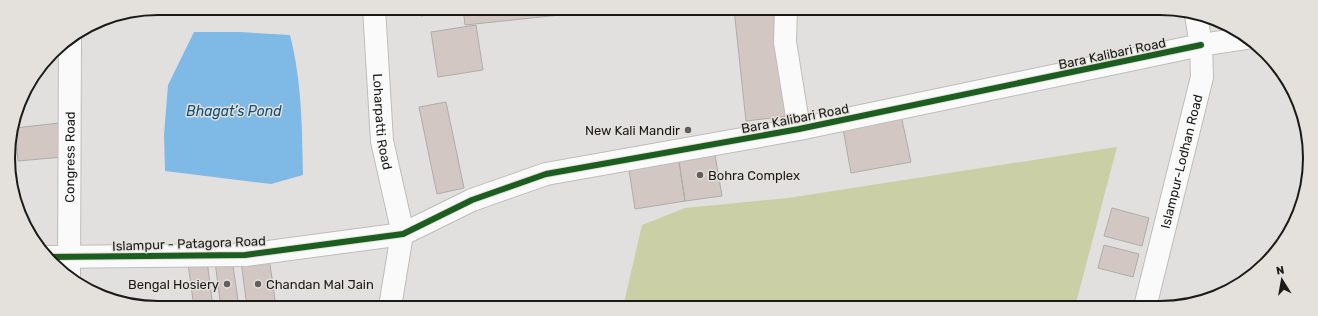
<svg xmlns="http://www.w3.org/2000/svg" width="1318" height="316" font-family="Rubik,sans-serif">
  <style>
    .green { fill: #cbcfa6 }
    .water { fill: #7fb9e5 }
    .building { fill: #d3c7c3; stroke: #aeacab }
    .lines { fill: none; stroke-linecap: round; stroke-linejoin: round }
    .street-casing { stroke: #bebdbb; stroke-width: 24 }
    .secondary-casing { stroke: #bebdbb; stroke-width: 24 }
    .street { stroke: #fbfafa; stroke-width: 22 }
    .secondary { stroke: #fbfafa; stroke-width: 22 }
    .cycleway-casing { stroke: #e4e1dc; stroke-width: 8 }
    .cycleway { stroke: #1b5e20; stroke-width: 6 }
    .poi-dot { fill: #605f5d; stroke: #e4e1dc; stroke-width: 1.5 }
    .labels { text-anchor: middle; stroke-width: 3; stroke-linejoin: round; paint-order: stroke }
    .street-label { font-size: 13px; fill: #1a1a18; stroke: #e4e1dc }
    .poi-label { font-size: 13px; fill: #1a1a18; stroke: #e4e1dc; text-anchor: end }
    .water-label { font-size: 14px; font-style: italic; fill: #0e4d77; stroke: #e4e1dc }
    .rim { fill: none; stroke: #1a1a18; stroke-width: 2 }
  </style>
  <rect width="100%" height="100%" fill="#e2e0de"/>
  <path class="green" d="M 1117,147 L 1075,307 L 623,307 L 642,225 L 685,208 L 788,198 Z"/>
  <path class="water" d="M 194,32 L 239,32 L 290,35 C 302,83 302,126 303,175 L 271,184 L 165,171 L 164,135 L 168,85 Z"/>
  <path class="building" d="M 420,8 L 438,8 L 439,13 L 421,16 Z
    M 463,8 L 617,9 L 465,25 Z
    M 734,9 L 776,9 L 788,116 L 746,121 Z
    M 476,25 L 483,70 L 438,77 L 431,32 Z
    M 446,102 L 464,188 L 437,194 L 419,107 Z
    M 901,115 L 911,162 L 851,173 L 843,129 Z
    M 59,123 L 63,157 L 18,161 L 15,128 Z
    M 714,149 L 722,196 L 685,201 L 678,155 Z
    M 678,155 L 685,201 L 635,209 L 628,163 Z
    M 1112,208 L 1149,218 L 1142,246 L 1104,236 Z
    M 1104,245 L 1139,254 L 1133,277 L 1098,268 Z
    M 269,257 L 276,307 L 247,307 L 241,261 Z
    M 232,259 L 239,307 L 221,307 L 215,262 Z
    M 207,261 L 213,307 L 194,307 L 188,264 Z
    M 144,302 L 145,307 L 138,307 L 129,304 Z"/>
  <g class="lines">
    <defs>
      <g id="street">
        <path id="s1" d="M 374,8 L 382,141 L 403,234"/>
        <path d="M 786,9 L 785,42 L 799,129"/>
        <path d="M 48,257 L 245,255 L 403,234 L 472,200 L 546,174 L 799,129 L 1201,45"/>
        <path id="s2" d="M 69,276 L 70,39"/>
        <path d="M 390,307 L 402,234"/>
      </g>
      <g id="secondary">
        <path d="M 1201,45 L 1247,38"/>
        <path id="s3" d="M 1145,307 L 1202,77 L 1201,45 L 1196,15"/>
      </g>
    </defs>
    <use href="#street" class="street-casing"/>
    <use href="#secondary" class="secondary-casing"/>
    <use href="#street" class="street"/>
    <use href="#secondary" class="secondary"/>
    <defs>
      <path id="cycleway" d="M 48,257 L 245,255 L 403,234 L 472,200 L 546,174 L 799,129 L 1201,45"/>
    </defs>
    <use href="#cycleway" class="cycleway-casing"/>
    <use href="#cycleway" class="cycleway"/>
  </g>
  <g class="poi-dot">
    <circle cx="688" cy="130" r="4"/>
    <circle cx="700" cy="175" r="4"/>
    <circle cx="227" cy="284" r="4"/>
    <circle cx="258" cy="284" r="4"/>
  </g>
  <g class="labels">
    <g class="street-label">
      <text transform="translate(1112 53) rotate(-12)" y="5">Bara Kalibari Road</text>
      <text transform="translate(795 118) rotate(-11)" y="5">Bara Kalibari Road</text>
      <text dy="5" stroke="none"><textPath href="#s1" startOffset="114">Loharpatti Road</textPath></text>
      <text dy="5" stroke="none"><textPath href="#s2" startOffset="119">Congress Road</textPath></text>
      <text dy="5" stroke="none"><textPath href="#s3" startOffset="150">Islampur-Lodhan Road</textPath></text>
      <text transform="translate(189 243) rotate(-2)" y="5">Islampur - Patagora Road</text>
    </g>
    <g class="poi-label">
      <text x="680" y="135">New Kali Mandir</text>
      <text x="708" y="180" text-anchor="start">Bohra Complex</text>
      <text x="219" y="289">Bengal Hosiery</text>
      <text x="266" y="289" text-anchor="start">Chandan Mal Jain</text>
    </g>
    <g class="water-label">
      <text x="234" y="116">Bhagat’s Pond</text>
    </g>
  </g>
  <path d="M0 0H1318V316H0ZM158 15H1160A143 143 0 0 1 1303 158V158A143 143 0 0 1 1160 301H158A143 143 0 0 1 15 158V158A143 143 0 0 1 158 15Z" fill="#e4e1dc" fill-rule="evenodd"/>
  <path class="rim" d="M158 15H1160A143 143 0 0 1 1303 158V158A143 143 0 0 1 1160 301H158A143 143 0 0 1 15 158V158A143 143 0 0 1 158 15Z"/>
  <g transform="translate(1282 280) rotate(349)" stroke="#e4e1dc" stroke-width="3" paint-order="stroke">
  <path d="M0-3L7 15L0 10L-7 15Z" fill="#1a1a18"/>
  <text y="-6" font-size="11" font-weight="bold" text-anchor="middle" fill="#1a1a18">N</text>
  </g>
</svg>
